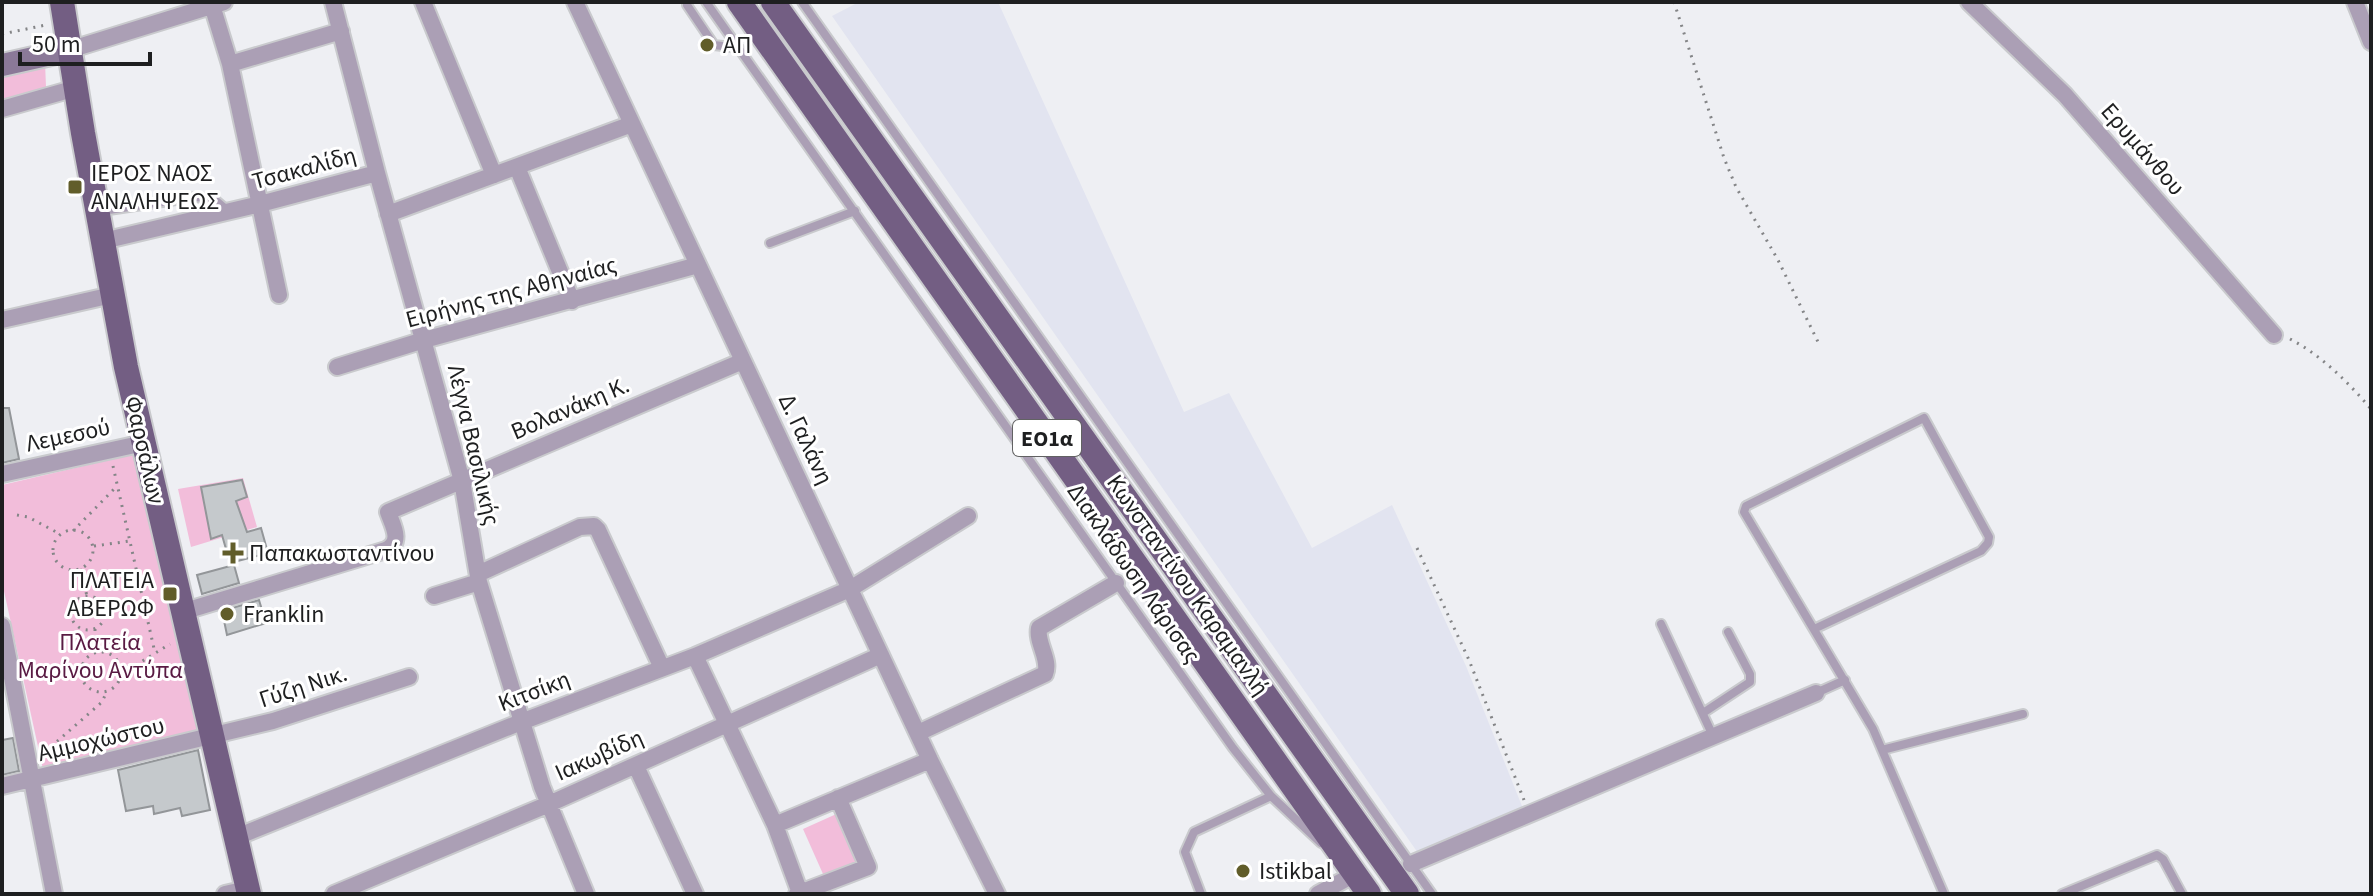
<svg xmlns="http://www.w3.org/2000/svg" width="2373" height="896" font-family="'Source Sans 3',sans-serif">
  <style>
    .built { fill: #e2e4f0 }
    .green { fill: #f2bdda }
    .building { fill: #c5c9cc; stroke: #939699; stroke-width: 2 }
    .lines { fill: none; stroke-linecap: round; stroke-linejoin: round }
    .lane-casing { stroke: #c9cacd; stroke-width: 12 }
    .street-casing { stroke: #c9cacd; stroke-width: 20 }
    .secondary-casing { stroke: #c9cacd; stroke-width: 26 }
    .primary-casing { stroke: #c9cacd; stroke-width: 28 }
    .path { stroke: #848587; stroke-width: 3; stroke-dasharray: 2 6; stroke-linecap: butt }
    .lane { stroke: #ab9fb5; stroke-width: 8 }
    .street { stroke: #ab9fb5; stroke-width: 16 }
    .secondary { stroke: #8b7998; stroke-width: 22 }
    .primary { stroke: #735e83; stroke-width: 24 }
    .poi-dot { fill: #615d2a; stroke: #fff; stroke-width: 3 }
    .labels { text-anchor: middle; stroke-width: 6; stroke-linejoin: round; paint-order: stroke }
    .shield { fill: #fff; stroke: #626263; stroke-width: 2 }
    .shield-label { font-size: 22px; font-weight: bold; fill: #1e1f20 }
    .poi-label { font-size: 24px; fill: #1e1f20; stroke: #fff; text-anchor: start }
    .street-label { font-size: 24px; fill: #1e1f20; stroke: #fff }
    .park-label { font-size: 24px; fill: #591a43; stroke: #fff }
  </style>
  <rect width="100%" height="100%" fill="#eeeff3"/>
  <path class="built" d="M 859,2 L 998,2 L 1184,412 L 1229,393 L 1312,548 L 1392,505 L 1466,666 L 1524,811 L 1418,853 L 832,16 Z"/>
  <path class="green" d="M 45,62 L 46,87 L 2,102 L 2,71 Z
    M 135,454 L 200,735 L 44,774 L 2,582 L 2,485 Z
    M 243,478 L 257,527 L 191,547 L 178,489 Z
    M 852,807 L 876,861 L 827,883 L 803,829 Z"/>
  <path class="building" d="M 2,408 L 9,408 L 19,459 L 2,463 Z
    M 242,480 L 247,497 L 236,501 L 247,532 L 261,528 L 268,553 L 230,563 L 222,535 L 211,539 L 201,487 Z
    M 234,565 L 239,583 L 202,594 L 197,575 Z
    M 259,600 L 266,623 L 227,635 L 222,611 Z
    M 13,738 L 19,771 L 2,775 L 2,740 Z
    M 198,750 L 210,810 L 182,816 L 180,808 L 154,814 L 153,806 L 126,811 L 118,770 Z"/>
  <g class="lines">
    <defs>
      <path id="lane" d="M 687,2 L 687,5 L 714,45 L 739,48
        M 706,2 L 1233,748 L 1271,796 L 1321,843
        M 802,2 L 1432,894
        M 102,211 L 196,197 L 214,199 L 227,210
        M 770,243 L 855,211
        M 1661,624 L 1713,736
        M 1814,629 L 1981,551 L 1988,543 L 1989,537 L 1924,418 L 1746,506 L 1744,512 L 1873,729 L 1944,894
        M 1816,693 L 1845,680
        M 1703,713 L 1750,682 L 1750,674 L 1728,632
        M 1882,750 L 2023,714
        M 1201,894 L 1185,852 L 1194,832 L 1271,796
        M 2062,894 L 2157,855 L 2163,859 L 2182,894"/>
      <path id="street" d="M 211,2 L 230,64 L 279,295
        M 333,2 L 377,173 L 462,481 L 479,582 L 542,787 L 586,894
        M 423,2 L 494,175
        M 575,2 L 930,760 L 997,894
        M 1969,2 L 2065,95 L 2274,335
        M 2355,2 L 2371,42
        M 69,50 L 224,2
        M 230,64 L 341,31
        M 2,109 L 76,88
        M 517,167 L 572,301
        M 388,214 L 632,124
        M 103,241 L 260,204 L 377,173
        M 2,320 L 112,295
        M 337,367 L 424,340 L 698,265
        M 2,474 L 144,443
        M 478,574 L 580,527 L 594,526 L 598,530 L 662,668
        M 434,596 L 479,582
        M 182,612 L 386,550 C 403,542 393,526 388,512 L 743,361
        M 2,626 L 54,894
        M 695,656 L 775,825 L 800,893
        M 918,733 L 1045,674 C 1051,660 1036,643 1039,628 L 1116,583
        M 636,766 L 695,894
        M 2,786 L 273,721 L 409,677
        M 775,825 L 930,760
        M 234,838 L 521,722 L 695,656 L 850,589 L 968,516
        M 1411,864 L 1816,693
        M 225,894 L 247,889
        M 334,894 L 549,804 L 881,655
        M 797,894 L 868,867 L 838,798
        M 1318,894 L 1355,874"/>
      <path id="secondary" d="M 2,65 L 69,50"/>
      <path id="primary" d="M 62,2 L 83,133 L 126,367 L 249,894
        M 739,2 L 1369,894
        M 773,2 L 1407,894"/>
    </defs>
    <use href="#lane" class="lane-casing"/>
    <use href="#street" class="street-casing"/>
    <use href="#secondary" class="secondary-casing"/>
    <use href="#primary" class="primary-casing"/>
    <path class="path" d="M 1674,2 L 1724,158 L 1736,187 L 1778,260 L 1820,346
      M 2,34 L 46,25
      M 2290,339 C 2321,355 2348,382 2371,409
      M 113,466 L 155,653
      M 17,515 L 28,517 L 60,534
      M53 550a20 20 0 1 1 40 0a20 20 0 1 1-40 0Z
      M 73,531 L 117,486
      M 94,546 L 130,541
      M 1417,548 L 1469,660 L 1524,800
      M 80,569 L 87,596
      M71 613a17 17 0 1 1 34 0a17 17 0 1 1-34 0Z
      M 95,629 L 95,652
      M81 672a20 20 0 1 1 40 0a20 20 0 1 1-40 0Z
      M 120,668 L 136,665 L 170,644
      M 26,675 C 48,681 59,675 81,669
      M 45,752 L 102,702 L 107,691"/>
    <use href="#lane" class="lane"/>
    <use href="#street" class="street"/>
    <use href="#secondary" class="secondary"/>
    <use href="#primary" class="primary"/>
  </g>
  <g class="poi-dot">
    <circle cx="707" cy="45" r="8"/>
    <rect x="67" y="179" width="16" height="16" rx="4"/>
    <path d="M229 541h8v8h8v8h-8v8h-8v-8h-8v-8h8z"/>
    <rect x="162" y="586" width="16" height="16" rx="4"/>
    <circle cx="227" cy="614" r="8"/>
    <circle cx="1243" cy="871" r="8"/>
  </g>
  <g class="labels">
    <rect class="shield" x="1013" y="420" width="68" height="36" rx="6"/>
    <g class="shield-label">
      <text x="1047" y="446">ΕΟ1α</text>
    </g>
    <g class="poi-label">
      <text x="723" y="53">ΑΠ</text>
      <text x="91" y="181">ΙΕΡΟΣ ΝΑΟΣ<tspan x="91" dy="28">ΑΝΑΛΗΨΕΩΣ</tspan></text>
      <text x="249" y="561">Παπακωσταντίνου</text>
      <text x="154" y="588" text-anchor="end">ΠΛΑΤΕΙΑ<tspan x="154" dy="28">ΑΒΕΡΩΦ</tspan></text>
      <text x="243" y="622">Franklin</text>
      <text x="1259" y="879">Istikbal</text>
    </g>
    <g class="street-label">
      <text transform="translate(2143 149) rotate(49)" y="8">Ερυμάνθου</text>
      <text transform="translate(304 168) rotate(-15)" y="8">Τσακαλίδη</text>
      <text transform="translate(511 292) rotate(-15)" y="8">Ειρήνης της Αθηναίας</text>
      <text transform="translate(570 408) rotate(-23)" y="8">Βολανάκη Κ.</text>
      <text transform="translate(68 435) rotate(-12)" y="8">Λεμεσού</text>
      <text transform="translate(806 439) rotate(65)" y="8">Δ. Γαλάνη</text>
      <text transform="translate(474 445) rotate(77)" y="8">Λέγγα Βασιλικής</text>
      <text transform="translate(145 450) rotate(77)" y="8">Φαρσάλων</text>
      <text transform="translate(1134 573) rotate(55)" y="8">Διακλάδωση Λάρισας</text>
      <text transform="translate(1188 585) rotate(55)" y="8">Κωνσταντίνου Καραμανλή</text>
      <text transform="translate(303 686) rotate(-18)" y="8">Γύζη Νικ.</text>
      <text transform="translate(534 691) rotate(-21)" y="8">Κιτσίκη</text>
      <text transform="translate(101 739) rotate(-13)" y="8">Αμμοχώστου</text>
      <text transform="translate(599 755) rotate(-24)" y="8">Ιακωβίδη</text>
    </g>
    <g class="park-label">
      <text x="100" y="650">Πλατεία<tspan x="100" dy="28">Μαρίνου Αντύπα</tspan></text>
    </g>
  </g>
  <rect width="2373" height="896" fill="none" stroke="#1e1f20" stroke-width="8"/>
  <path d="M20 52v12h130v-12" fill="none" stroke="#1e1f20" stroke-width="4"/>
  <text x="32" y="52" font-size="24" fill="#1e1f20" stroke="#ffffff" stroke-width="6" paint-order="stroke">50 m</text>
</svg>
